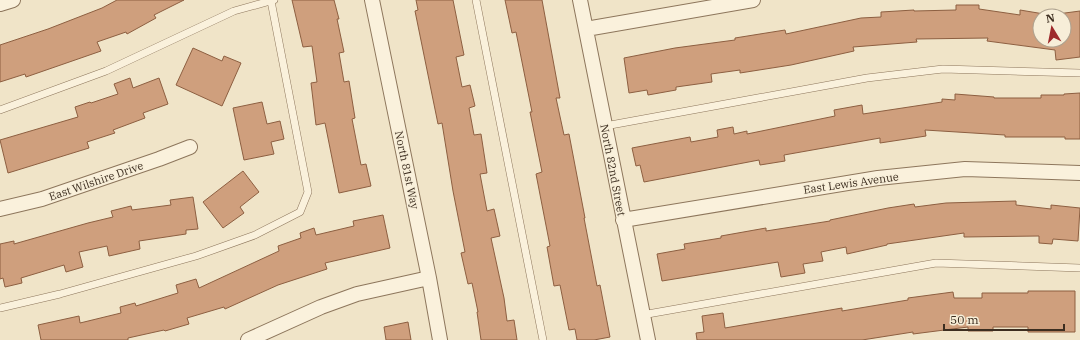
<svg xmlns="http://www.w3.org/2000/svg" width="1080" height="340" font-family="'IBM Plex Serif',serif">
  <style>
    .building { fill: #cf9f7d; stroke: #8d5f41; fill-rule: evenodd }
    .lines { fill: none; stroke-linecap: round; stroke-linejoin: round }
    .lane-casing { stroke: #8d765c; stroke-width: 8 }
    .street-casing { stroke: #8d765c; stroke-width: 16 }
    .lane { stroke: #faf1dc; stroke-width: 7 }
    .street { stroke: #faf1dc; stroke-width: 14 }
    .labels { text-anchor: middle; stroke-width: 3; stroke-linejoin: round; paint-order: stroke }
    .street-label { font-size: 11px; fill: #3d2e20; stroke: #f7eed8 }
  </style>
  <rect width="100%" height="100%" fill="#f0e4c8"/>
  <path class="building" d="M 117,0 L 184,0 L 154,15 L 156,18 L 127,34 L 126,32 L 97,42 L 101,51 L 26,77 L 25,74 L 0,82 L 0,45 L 48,29 L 102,8 Z
    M 292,0 L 334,0 L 339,19 L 337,19 L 344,52 L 339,53 L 344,82 L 349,81 L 355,118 L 352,119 L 361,165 L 366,164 L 371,186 L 339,193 L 325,123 L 316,125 L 311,83 L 317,82 L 312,46 L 303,47 Z
    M 416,0 L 453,0 L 464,55 L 456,57 L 462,87 L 470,85 L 475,106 L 469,108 L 474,135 L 481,134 L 487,173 L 480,174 L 487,211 L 494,209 L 500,236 L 491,238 L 504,298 L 507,321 L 514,320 L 517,340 L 481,340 L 477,312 L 478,312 L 472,283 L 468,284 L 461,253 L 465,252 L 453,191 L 442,123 L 438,124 L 415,11 L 418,10 Z
    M 505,0 L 542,0 L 560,98 L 556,98 L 564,135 L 569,134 L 585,218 L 584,218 L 597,286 L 600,285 L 610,337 L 594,340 L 577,340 L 575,329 L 569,330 L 560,285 L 554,286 L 547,247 L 550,246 L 536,174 L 542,172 L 530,112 L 532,112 L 516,32 L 512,33 Z
    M 956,5 L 979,5 L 979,9 L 1020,15 L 1020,10 L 1050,15 L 1080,11 L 1080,57 L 1056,60 L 1055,50 L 987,41 L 988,38 L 916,39 L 917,42 L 853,47 L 854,51 L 791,65 L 740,73 L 740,70 L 711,74 L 712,82 L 676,87 L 676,90 L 648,95 L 647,90 L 629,93 L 624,58 L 675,48 L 735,40 L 735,38 L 785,30 L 786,34 L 861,18 L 881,17 L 881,12 L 914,10 L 914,11 L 956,10 ZM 1040,16 L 1064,16 L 1064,40 L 1040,40 Z
    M 193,48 L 222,61 L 224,56 L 241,63 L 222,106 L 176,85 Z
    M 130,78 L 133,88 L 159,78 L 168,104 L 143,113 L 145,118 L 113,130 L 115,133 L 87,142 L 89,148 L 8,173 L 0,140 L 78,117 L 75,107 L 90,102 L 91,103 L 118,94 L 114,84 Z
    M 1080,93 L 1080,139 L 1065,139 L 1065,137 L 1005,137 L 1005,135 L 925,130 L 926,136 L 880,143 L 880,138 L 784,155 L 785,161 L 760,165 L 759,160 L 644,182 L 640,165 L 636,166 L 632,148 L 690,137 L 691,142 L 718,137 L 717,130 L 733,127 L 734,134 L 747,131 L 747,134 L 835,116 L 834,110 L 862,105 L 863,114 L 942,102 L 942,99 L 955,100 L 955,94 L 994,97 L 994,98 L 1041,98 L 1041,95 L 1064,95 L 1064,94 Z
    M 262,102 L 267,124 L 280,121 L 284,139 L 271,142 L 274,154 L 244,160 L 233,108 Z
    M 243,171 L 259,192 L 240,207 L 244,213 L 223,228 L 203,202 Z
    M 193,197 L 198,229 L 186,230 L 186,234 L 139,241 L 140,249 L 109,256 L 107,246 L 79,252 L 83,267 L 66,272 L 64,265 L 21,278 L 22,283 L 5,287 L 3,278 L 0,279 L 0,244 L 14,241 L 14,244 L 88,223 L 113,217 L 111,211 L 131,206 L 132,210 L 171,205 L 170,200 Z
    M 1016,201 L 1016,205 L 1051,209 L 1051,205 L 1080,208 L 1078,241 L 1053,239 L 1052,244 L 1039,243 L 1039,236 L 964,237 L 964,233 L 887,244 L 887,245 L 847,254 L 846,247 L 821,252 L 823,261 L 803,264 L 805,273 L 781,277 L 778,262 L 662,281 L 657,254 L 685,249 L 684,244 L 721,238 L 721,236 L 766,228 L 766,231 L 830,221 L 830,220 L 888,208 L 914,204 L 915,207 L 946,203 Z
    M 383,215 L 390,248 L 325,263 L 327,269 L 278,285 L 225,309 L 224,307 L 187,318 L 189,324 L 165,331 L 164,330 L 128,338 L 128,340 L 41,340 L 38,325 L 79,316 L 80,323 L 121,313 L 120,307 L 135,303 L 136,306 L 178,293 L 176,285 L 196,279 L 199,288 L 279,251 L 278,246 L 301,238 L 300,233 L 314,228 L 316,235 L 354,226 L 353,221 Z
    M 1028,291 L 1075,291 L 1075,332 L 1028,332 L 1028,327 L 993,327 L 993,331 L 968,331 L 968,327 L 913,334 L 913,332 L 862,340 L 697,340 L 696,333 L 704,332 L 702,316 L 723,313 L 725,328 L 842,308 L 842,311 L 908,300 L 908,298 L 953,292 L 954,298 L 982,298 L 982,293 L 1028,293 Z
    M 408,322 L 411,340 L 386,340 L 384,327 Z"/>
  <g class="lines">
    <defs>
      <path id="lane" d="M 476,0 L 543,340
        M 0,110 L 106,71 L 234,11 L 274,0
        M 605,126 L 867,78 L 943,69 L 1080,73
        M 0,308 L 60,294 L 196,256 L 255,235 L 300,212 L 308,192 L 271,1
        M 642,315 L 936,263 L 1080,268"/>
      <path id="street" d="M 372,0 L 429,278 L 440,340
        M 580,0 L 648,340
        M 0,4 L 13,0
        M 586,29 L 753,0
        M 0,209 L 42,199 L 159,159 L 190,147
        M 623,220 L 878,178 L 965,169 L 1080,173
        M 248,340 L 321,307 L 357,294 L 429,278"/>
    </defs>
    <use href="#lane" class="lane-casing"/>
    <use href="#street" class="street-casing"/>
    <use href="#lane" class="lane"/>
    <use href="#street" class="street"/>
  </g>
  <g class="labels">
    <g class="street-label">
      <text transform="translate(407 170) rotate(78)" y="4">North 81st Way</text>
      <text transform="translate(613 170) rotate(79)" y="4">North 82nd Street</text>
      <text transform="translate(96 181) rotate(-19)" y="4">East Wilshire Drive</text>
      <text transform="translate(851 183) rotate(-8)" y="4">East Lewis Avenue</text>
    </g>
  </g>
  <g transform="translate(1052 28) rotate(350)"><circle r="19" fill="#f7eed8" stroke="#ada18e"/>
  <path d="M0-3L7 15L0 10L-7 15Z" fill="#9e2a2b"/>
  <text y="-6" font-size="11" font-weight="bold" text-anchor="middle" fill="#3d2e20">N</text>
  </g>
  <path d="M944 324v6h120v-6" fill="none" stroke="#3d2e20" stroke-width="2"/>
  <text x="950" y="324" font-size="12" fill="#3d2e20" stroke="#f7eed8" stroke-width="3" paint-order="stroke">50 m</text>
</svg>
